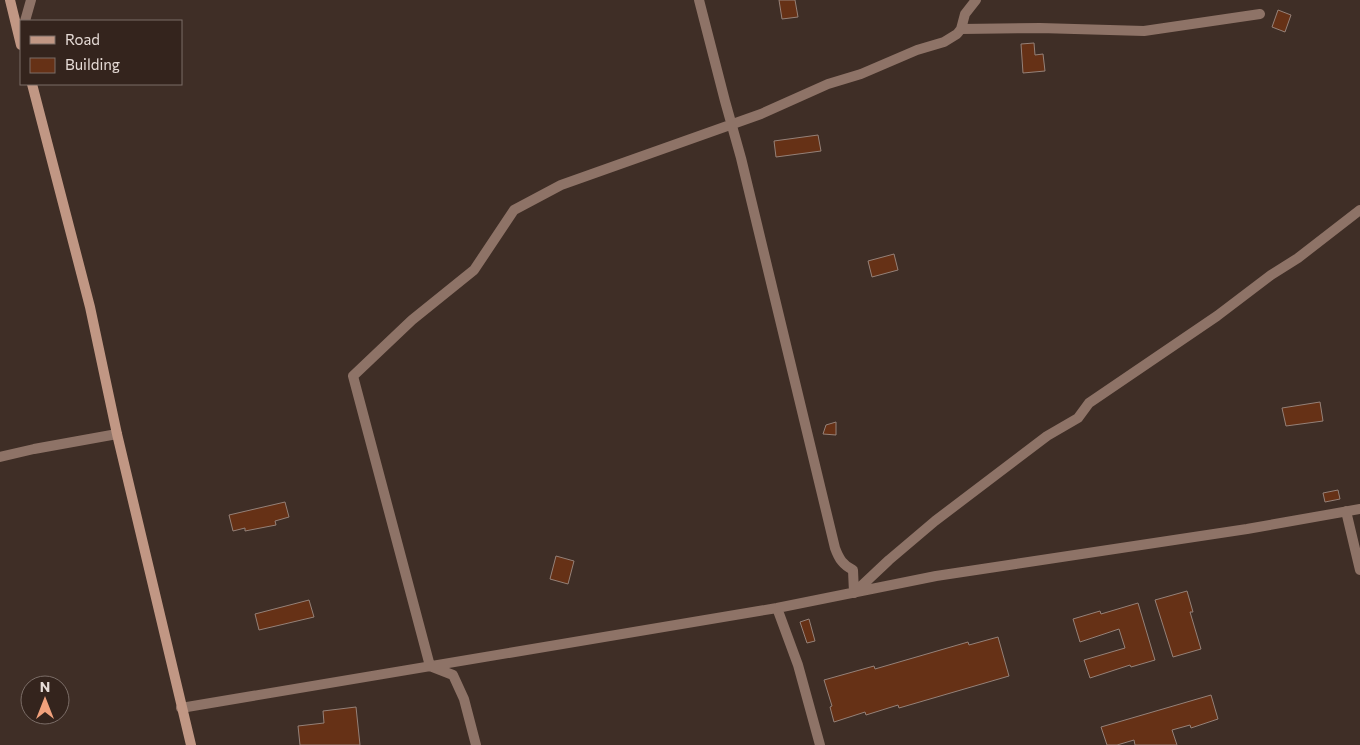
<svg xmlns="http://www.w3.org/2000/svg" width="1360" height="745" font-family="Commissioner,sans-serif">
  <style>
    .building { fill: #663116; stroke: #958178 }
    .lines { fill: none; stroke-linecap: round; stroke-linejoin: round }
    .minor { stroke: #8e7367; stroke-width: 10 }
    .secondary { stroke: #c19784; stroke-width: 10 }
  </style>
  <rect width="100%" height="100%" fill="#3f2e26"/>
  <path class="building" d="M 779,0 L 795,0 L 798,17 L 782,19 Z
    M 1278,10 L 1291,15 L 1285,32 L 1272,27 Z
    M 1034,43 L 1035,55 L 1043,54 L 1045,71 L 1023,73 L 1021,44 Z
    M 818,135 L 821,151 L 776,157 L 774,141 Z
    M 894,254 L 898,270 L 872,277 L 868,261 Z
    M 1320,402 L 1323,421 L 1286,426 L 1282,408 Z
    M 836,422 L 836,435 L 823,434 L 826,425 Z
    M 1338,490 L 1340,499 L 1325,502 L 1323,493 Z
    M 285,502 L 289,517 L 275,521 L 276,525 L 245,531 L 245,528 L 233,531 L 229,515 Z
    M 556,556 L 574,561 L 568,584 L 550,579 Z
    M 1187,591 L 1193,612 L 1190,612 L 1201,649 L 1173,657 L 1155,600 Z
    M 309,600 L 314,617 L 259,630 L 255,614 Z
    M 1138,603 L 1155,660 L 1131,667 L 1130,665 L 1090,678 L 1084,660 L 1125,648 L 1119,629 L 1080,642 L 1073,619 L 1100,611 L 1101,614 Z
    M 809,619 L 815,641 L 807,643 L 800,622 Z
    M 998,637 L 1009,676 L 899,708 L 898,705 L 866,715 L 865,712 L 834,722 L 830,707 L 832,706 L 824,680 L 874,666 L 875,669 L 968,642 L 969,645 Z
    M 1211,695 L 1218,719 L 1191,728 L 1190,725 L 1172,730 L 1177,745 L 1135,745 L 1134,740 L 1117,745 L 1107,745 L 1101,727 Z
    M 356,707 L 360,745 L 300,745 L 298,726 L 324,723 L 323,711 Z"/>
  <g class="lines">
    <path class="minor" d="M 699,0 L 725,101 L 741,158 L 835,548 C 839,559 843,565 853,570 L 854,593
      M 25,21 L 31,0
      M 961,29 L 1040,28 L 1144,31 L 1260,14
      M 0,457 L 34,449 L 117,434
      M 1346,511 L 1360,570
      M 855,592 L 889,560 L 935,521 L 1047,436 L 1078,418 L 1089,403 L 1217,316 L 1271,275 L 1298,258 L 1360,210
      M 777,608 L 798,665 L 820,745
      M 181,708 L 777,608 L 936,576 L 1247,529 L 1360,509
      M 476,745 L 464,699 L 453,675 L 430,666 L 353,376 L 412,320 L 474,270 L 514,210 L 561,185 L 761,114 L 828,84 L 861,74 L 917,50 L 944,42 L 957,34 L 961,29 L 965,14 L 976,0"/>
    <path class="secondary" d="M 10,0 L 21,45
      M 32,84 L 90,307 L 117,434 L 191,745"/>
  </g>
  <rect x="20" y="20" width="162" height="65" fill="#34241d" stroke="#7b6d67"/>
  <rect x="30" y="36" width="25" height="8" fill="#c19784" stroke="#7b6d67"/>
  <text x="65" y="45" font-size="15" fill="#e6dbd6">Road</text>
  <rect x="30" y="58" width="25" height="15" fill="#663116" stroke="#7b6d67"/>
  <text x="65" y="70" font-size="15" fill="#e6dbd6">Building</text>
  <g transform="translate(45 700)"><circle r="24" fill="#34241d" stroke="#7b6d67"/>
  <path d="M0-4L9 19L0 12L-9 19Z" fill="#f1a17c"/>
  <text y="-8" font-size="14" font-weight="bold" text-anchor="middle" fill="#e6dbd6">N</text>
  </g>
</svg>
